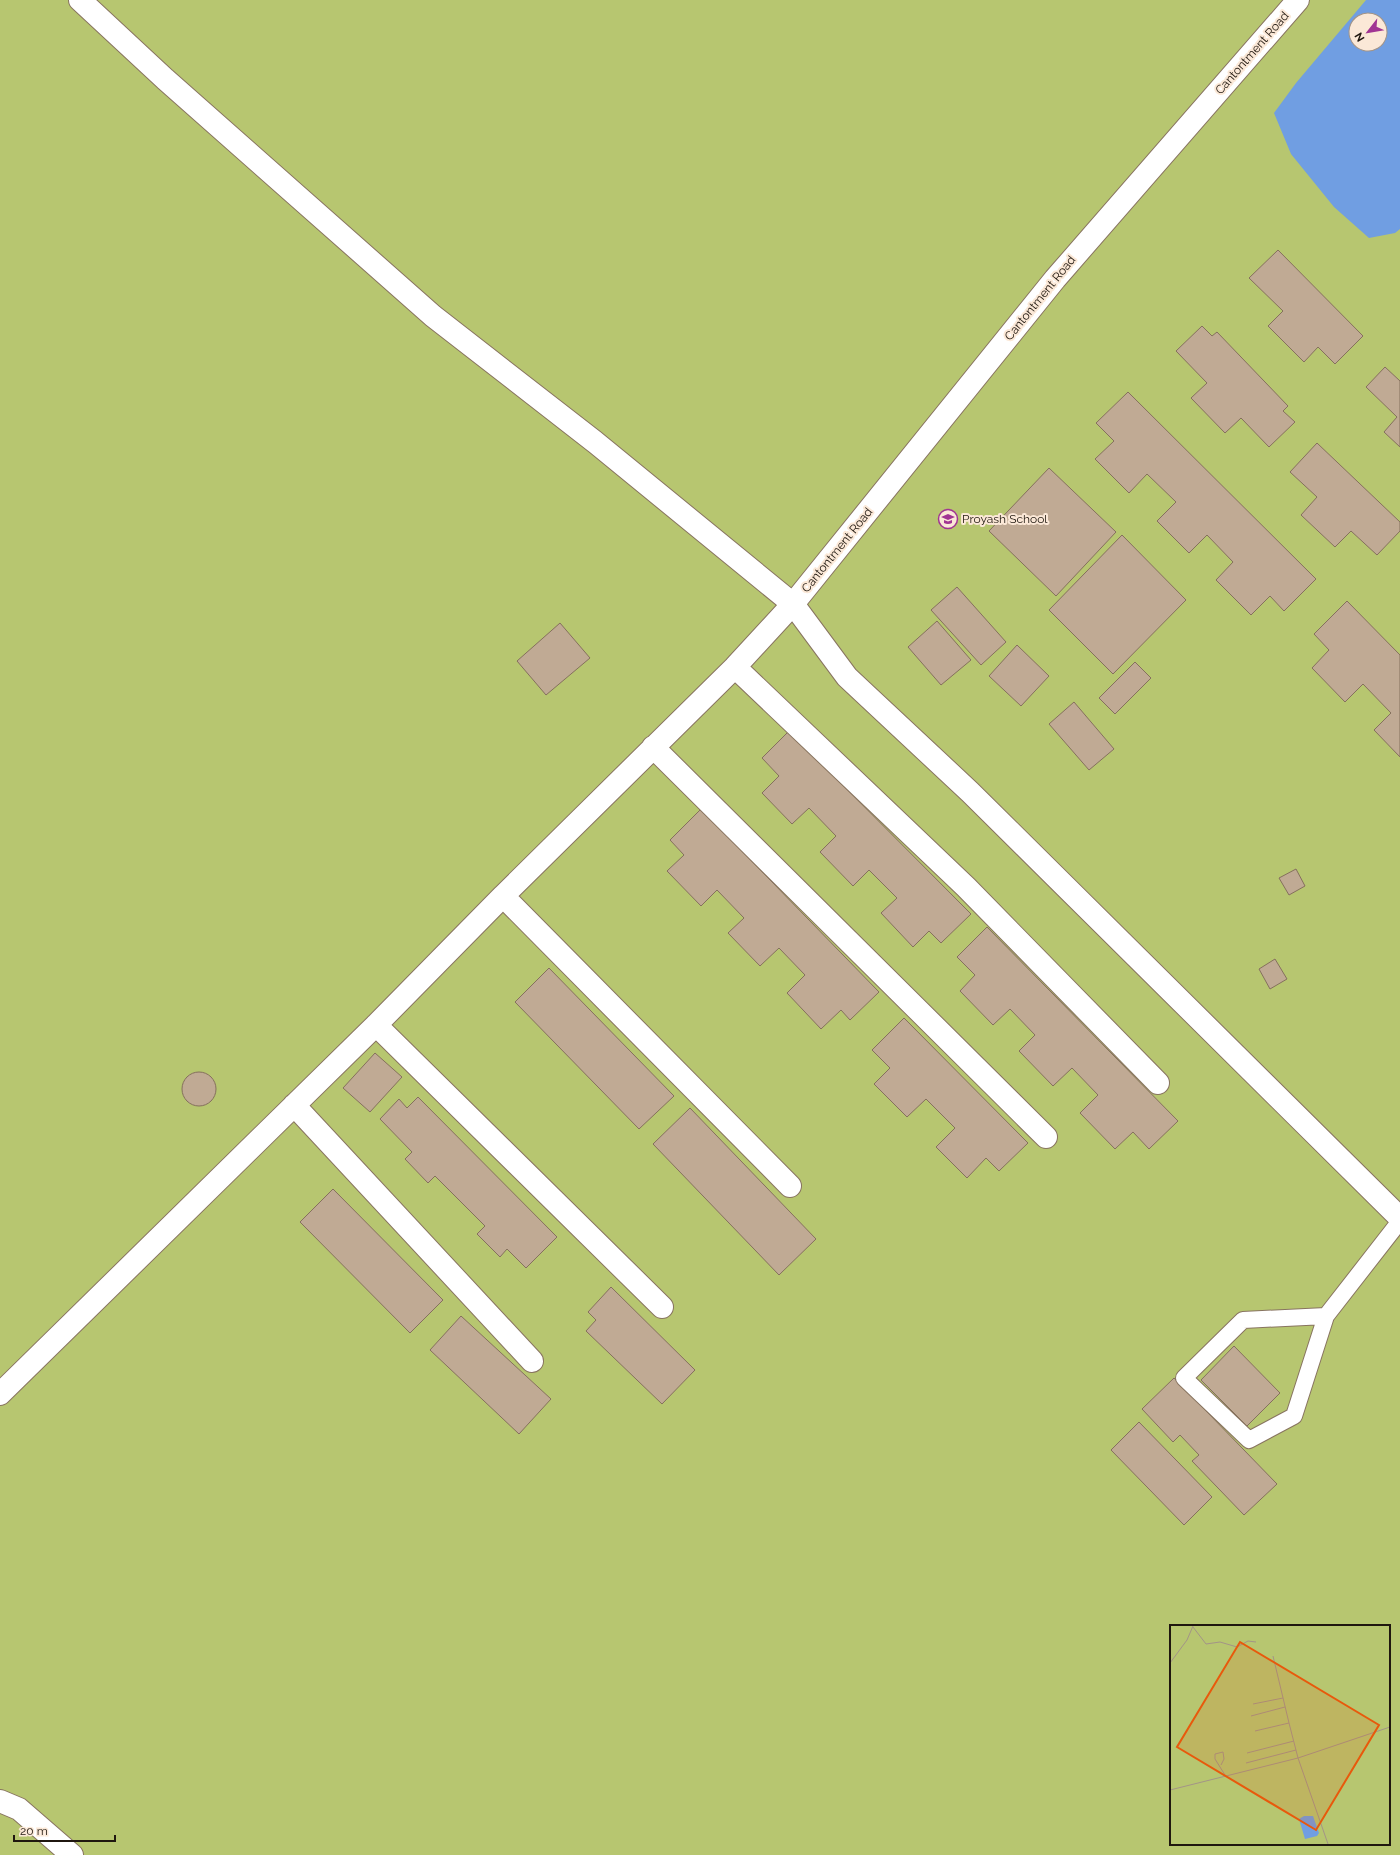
<svg xmlns="http://www.w3.org/2000/svg" width="1400" height="1855" font-family="Raleway,sans-serif">
  <style>
    .green { fill: #b7c670; fill-rule: evenodd }
    .water { fill: #709ee2; fill-rule: evenodd }
    .building { fill: #c0aa94; stroke: #85705d }
    .lines { fill: none; stroke-linecap: round; stroke-linejoin: round }
    .lane-casing { stroke: #887460; stroke-width: 18 }
    .street-casing { stroke: #887460; stroke-width: 24 }
    .secondary-casing { stroke: #887460; stroke-width: 24 }
    .lane { stroke: #fff; stroke-width: 16 }
    .street { stroke: #fff; stroke-width: 22 }
    .secondary { stroke: #fff; stroke-width: 22 }
    .labels { text-anchor: middle; stroke-width: 4; stroke-linejoin: round; paint-order: stroke }
    .street-label { font-size: 12px; fill: #1f170f; stroke: #fbe8d7 }
    .poi-label { font-size: 12px; fill: #1f170f; stroke: #fbe8d7; text-anchor: start }
    .inset-road { fill: none; stroke: #a39487; stroke-width: 1 }
    .view { fill: #e8590c; fill-opacity: 0.15; stroke: #e8590c; stroke-width: 2 }
    .inset-edge { fill: none; stroke: #1f170f; stroke-width: 2 }
  </style>
  <rect width="100%" height="100%" fill="#fbe8d7"/>
  <path class="green" d="M 0,0 L 1400,0 L 1400,1855 L 0,1855 ZM 1356,20 L 1380,20 L 1380,44 L 1356,44 ZM 1171,1626 L 1389,1626 L 1389,1844 L 1171,1844 Z"/>
  <path class="water" d="M 1366,0 L 1400,0 L 1400,229 L 1395,233 L 1369,238 L 1334,207 L 1291,154 L 1274,113 L 1296,83 ZM 1356,20 L 1380,20 L 1380,44 L 1356,44 Z"/>
  <path class="building" d="M 1278,250 L 1363,336 L 1335,364 L 1318,347 L 1304,362 L 1268,326 L 1283,311 L 1249,278 Z
    M 1202,326 L 1212,336 L 1217,332 L 1288,406 L 1283,411 L 1295,422 L 1269,447 L 1241,418 L 1225,433 L 1191,398 L 1207,383 L 1176,351 Z
    M 1385,367 L 1400,381 L 1400,447 L 1384,432 L 1397,417 L 1366,387 Z
    M 1128,392 L 1316,579 L 1284,611 L 1270,596 L 1251,615 L 1216,580 L 1233,562 L 1207,535 L 1189,553 L 1157,521 L 1176,502 L 1147,474 L 1129,493 L 1095,459 L 1114,441 L 1096,423 Z
    M 1317,443 L 1400,522 L 1400,531 L 1377,555 L 1351,531 L 1335,547 L 1301,515 L 1317,497 L 1290,472 Z
    M 1049,468 L 1116,532 L 1056,596 L 989,531 Z
    M 1122,535 L 1186,600 L 1113,674 L 1049,610 Z
    M 957,587 L 1006,642 L 981,665 L 931,610 Z
    M 1347,601 L 1400,655 L 1400,757 L 1374,730 L 1391,713 L 1363,684 L 1345,702 L 1312,668 L 1329,650 L 1314,634 Z
    M 937,621 L 971,660 L 941,685 L 908,647 Z
    M 560,623 L 590,658 L 546,695 L 517,661 Z
    M 1017,645 L 1049,676 L 1021,706 L 989,676 Z
    M 1135,662 L 1151,678 L 1115,714 L 1099,698 Z
    M 1074,702 L 1114,749 L 1089,770 L 1049,724 Z
    M 789,731 L 971,914 L 941,943 L 929,931 L 913,947 L 881,913 L 897,898 L 869,870 L 853,886 L 820,852 L 836,836 L 809,808 L 792,824 L 762,793 L 779,776 L 762,758 Z
    M 701,809 L 879,992 L 850,1020 L 841,1010 L 821,1029 L 787,993 L 805,975 L 779,948 L 760,966 L 728,933 L 744,918 L 717,890 L 701,906 L 667,871 L 684,855 L 670,840 Z
    M 1296,869 L 1305,886 L 1289,895 L 1279,878 Z
    M 987,927 L 1178,1121 L 1149,1149 L 1133,1132 L 1115,1149 L 1080,1113 L 1098,1095 L 1072,1068 L 1053,1086 L 1019,1051 L 1035,1035 L 1010,1009 L 993,1025 L 960,991 L 975,975 L 957,957 Z
    M 1275,959 L 1287,979 L 1270,989 L 1259,969 Z
    M 549,968 L 674,1096 L 639,1129 L 515,1002 Z
    M 904,1018 L 1028,1143 L 999,1171 L 986,1158 L 967,1178 L 936,1147 L 955,1128 L 926,1099 L 907,1117 L 874,1084 L 890,1068 L 872,1050 Z
    M 375,1053 L 402,1077 L 370,1112 L 343,1088 Z
    M182 1089a17 17 0 1 1 34 0a17 17 0 1 1-34 0Z
    M 418,1097 L 557,1237 L 526,1268 L 507,1249 L 500,1257 L 477,1234 L 485,1226 L 435,1176 L 428,1183 L 405,1159 L 412,1152 L 380,1119 L 399,1099 L 407,1108 Z
    M 690,1108 L 816,1239 L 779,1275 L 653,1144 Z
    M 333,1189 L 443,1300 L 410,1333 L 300,1222 Z
    M 611,1287 L 695,1370 L 662,1404 L 586,1331 L 596,1320 L 588,1312 Z
    M 461,1316 L 551,1399 L 519,1434 L 430,1350 Z
    M 1234,1346 L 1280,1393 L 1247,1426 L 1201,1380 Z
    M 1174,1378 L 1277,1484 L 1244,1515 L 1192,1461 L 1199,1455 L 1180,1435 L 1173,1442 L 1142,1409 Z
    M 1139,1422 L 1212,1497 L 1184,1525 L 1111,1450 Z"/>
  <g class="lines">
    <defs>
      <path id="lane" d="M 1326,1316 L 1243,1320 L 1184,1378 L 1249,1440 L 1294,1416 L 1326,1316 L 1400,1221"/>
      <path id="street" d="M 80,0 L 165,79 L 433,316 L 595,442 L 793,604 L 735,667 L 503,896
        M 735,667 L 966,887 L 1158,1083
        M 653,747 L 1046,1137
        M 376,1025 L 662,1307
        M 294,1105 L 532,1361
        M 0,1394 L 376,1025 L 503,896 L 790,1186
        M 0,1801 L 19,1809 L 72,1855"/>
      <path id="secondary" d="M 1298,0 L 1055,279 L 793,604 L 847,677 L 970,792 L 1400,1218"/>
    </defs>
    <use href="#lane" class="lane-casing"/>
    <use href="#street" class="street-casing"/>
    <use href="#secondary" class="secondary-casing"/>
    <use href="#lane" class="lane"/>
    <use href="#street" class="street"/>
    <use href="#secondary" class="secondary"/>
  </g>
  <defs>
    <symbol id="school-ring" viewBox="-11 -11 22 22"><circle r="9.5" fill="#fbe8d7" stroke="#a13493" stroke-width="1.5"/><path d="M0-5L7-2L0 1L-7-2ZM-4 1L0 2.5L4 1V4Q0 6-4 4Z" fill="#a13493"/></symbol>
  </defs>
  <g fill-rule="evenodd">
    <use href="#school-ring" x="937" y="508" width="22" height="22"/>
  </g>
  <g class="labels">
    <g class="street-label">
      <text transform="translate(1252 53) rotate(-49)" y="4">Cantontment Road</text>
      <text transform="translate(1040 298) rotate(-51)" y="4">Cantontment Road</text>
      <text transform="translate(837 550) rotate(-51)" y="4">Cantontment Road</text>
    </g>
    <g class="poi-label">
      <text x="962" y="523">Proyash School</text>
    </g>
  </g>
  <g transform="translate(1170 1625)">
    <rect width="220" height="220" fill="#fbe8d7"/>
    <path d="M 0,1 L 220,1 L 220,219 L 0,219 Z" fill="#b7c670"/>
    <path d="M 134,191 L 143,191 L 149,208 L 147,211 L 135,214 L 129,194 Z" fill="#709ee2"/>
    <path class="inset-road" d="M 23,2 L 36,19 L 50,17 L 67,22 L 78,16 L 86,17M 0,38 L 17,15 L 23,1M 83,79 L 113,73M 81,91 L 115,82M 119,98 L 128,133 L 158,219M 85,106 L 119,98 L 103,31M 77,128 L 124,116M 76,138 L 126,125M 51,140 L 54,134 L 53,127 L 45,129 L 45,134 L 55,150M 0,165 L 128,133 L 220,102"/>
    <path class="view" d="M 70,17 L 209,100 L 146,205 L 7,122 Z"/>
    <rect width="220" height="220" class="inset-edge"/>
  </g>
  <g transform="translate(1368 32) rotate(239)"><circle r="19" fill="#fbe8d7" stroke="#a39487"/>
  <path d="M0-3L7 15L0 10L-7 15Z" fill="#a13493"/>
  <text y="-6" font-size="11" font-weight="bold" text-anchor="middle" fill="#1f170f">N</text>
  </g>
  <path d="M14 1835v6h101v-6" fill="none" stroke="#1f170f" stroke-width="2"/>
  <text x="20" y="1835" font-size="12" fill="#1f170f" stroke="#fbe8d7" stroke-width="3" paint-order="stroke">20 m</text>
</svg>
